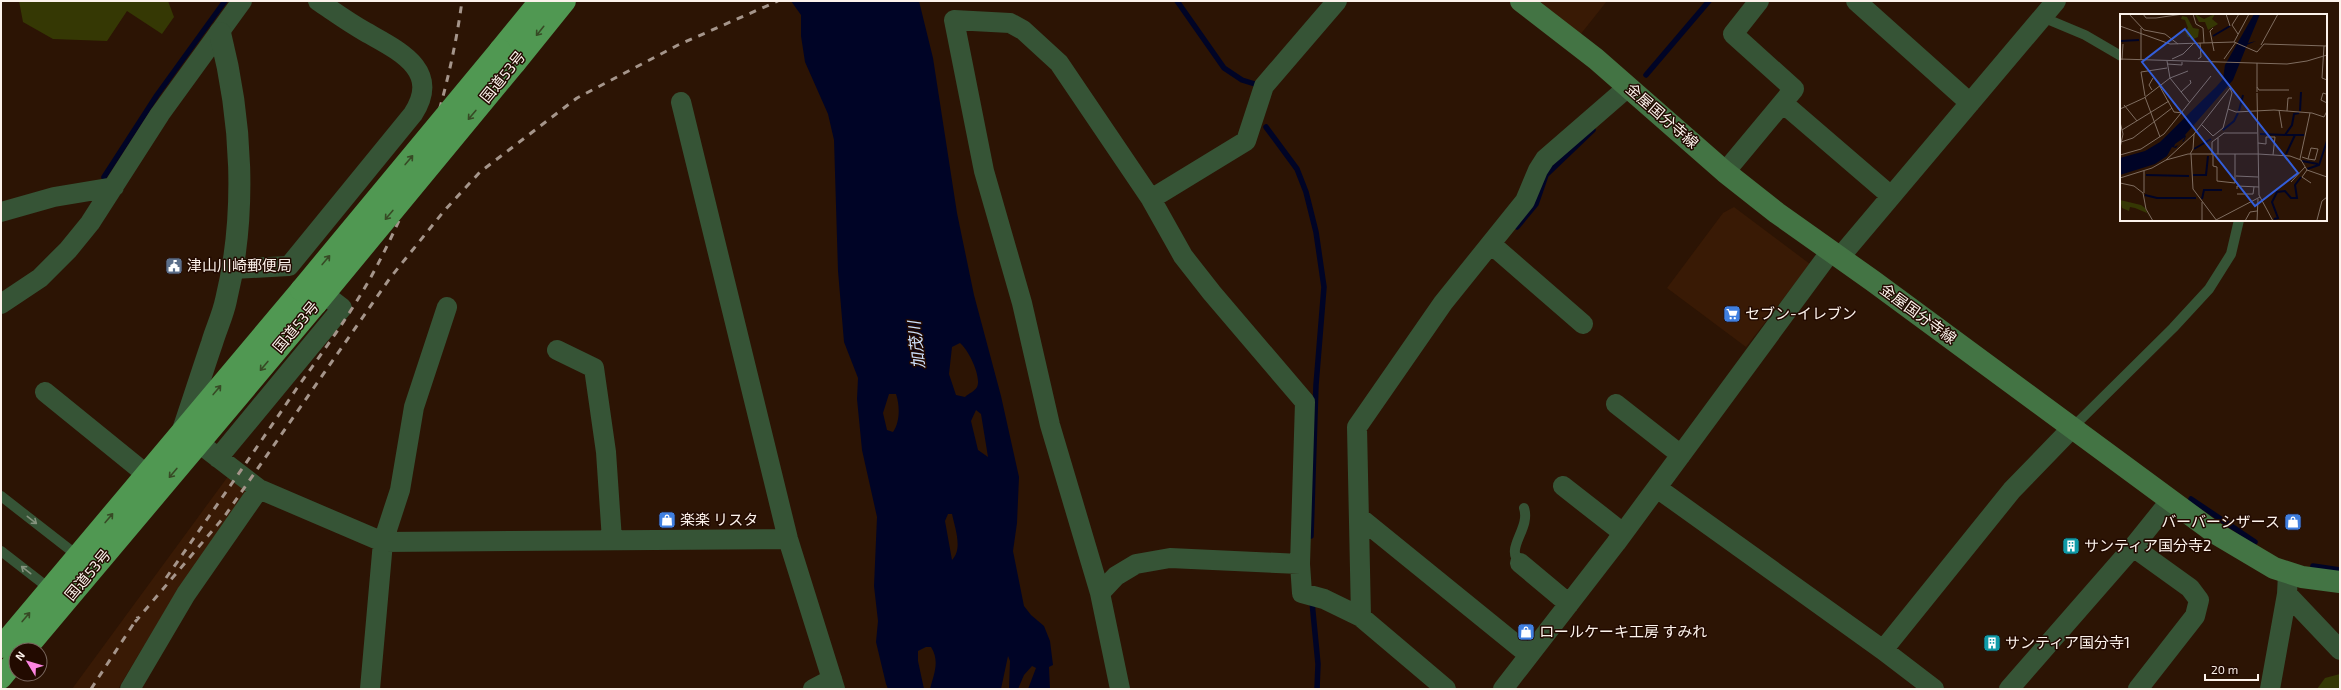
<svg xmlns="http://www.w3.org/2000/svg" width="2341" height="690" font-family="'Exo 2','Noto Sans JP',sans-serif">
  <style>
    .built { fill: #391a05 }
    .green { fill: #353804 }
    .water { fill: #000426; fill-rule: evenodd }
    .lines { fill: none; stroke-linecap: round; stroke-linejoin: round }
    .stream { stroke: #000426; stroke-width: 5.5 }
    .service { stroke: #365436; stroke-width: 10 }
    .minor { stroke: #365436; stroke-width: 20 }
    .tertiary { stroke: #365436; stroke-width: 22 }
    .secondary { stroke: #437444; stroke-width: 22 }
    .trunk { stroke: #509852; stroke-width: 22 }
    .rail { stroke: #a5958b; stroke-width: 3; stroke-dasharray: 7 7; stroke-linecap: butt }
    .trunk-bridge { stroke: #509852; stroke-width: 22 }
    .oneway { stroke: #374a25 }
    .oneway2 { stroke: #85937e }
    .labels { text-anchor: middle; stroke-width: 3; stroke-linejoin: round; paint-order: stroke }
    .street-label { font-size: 15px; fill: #fcf2eb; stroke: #220a00 }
    .poi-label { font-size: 15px; fill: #fcf2eb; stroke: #220a00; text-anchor: start }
    .water-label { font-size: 16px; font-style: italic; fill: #cde0fb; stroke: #220a00 }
    .inset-river { fill: none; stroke: #000426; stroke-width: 2 }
    .inset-road { fill: none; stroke: #7f6d60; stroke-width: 1 }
    .view { fill: #335eda; fill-opacity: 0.15; stroke: #335eda; stroke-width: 2 }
    .inset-edge { fill: none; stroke: #fcf2eb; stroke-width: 2 }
  </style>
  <rect width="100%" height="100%" fill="#2c1404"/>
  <path class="built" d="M 1535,1 L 1607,1 L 1580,35 Z
    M 1734,207 L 1810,264 L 1746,347 L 1667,288 L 1723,213 Z
    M 229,475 L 250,491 L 171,601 L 118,689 L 72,689 Z"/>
  <path class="green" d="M 19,1 L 168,1 L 174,17 L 162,34 L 127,11 L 107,41 L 53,39 L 23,22 Z
    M 2340,674 L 2340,689 L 2317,689 L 2325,678 Z"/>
  <path class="water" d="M 791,1 L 919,1 L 933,58 L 957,213 L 974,295 L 1001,396 L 1019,477 L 1017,523 L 1013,551 L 1024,606 L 1031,615 L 1044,626 L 1050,641 L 1053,665 L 1049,667 L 1050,689 L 1028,689 L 1036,668 L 1032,666 L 1024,675 L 1018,689 L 1009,689 L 1010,661 L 1008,656 L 1001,689 L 930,689 C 934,674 940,661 931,647 L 926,647 L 918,651 L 918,661 L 924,689 L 888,689 L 886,684 L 876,642 L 878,621 L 874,586 L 877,517 L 862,450 L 857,399 L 858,378 L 844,342 L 838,271 L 834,140 L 828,114 L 805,62 L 801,36 L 801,15 ZM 960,343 C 968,349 982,377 977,387 C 975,391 968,394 965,397 L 956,395 L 949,374 L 952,347 ZM 889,394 L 896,394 C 900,406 900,422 893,432 L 887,430 L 883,413 ZM 976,410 L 981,414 L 988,457 L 978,450 L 971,421 ZM 948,514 L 952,514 C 955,528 963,549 952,560 L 945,521 Z"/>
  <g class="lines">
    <path class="stream" d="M 1177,1 L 1224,68 L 1242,80 L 1258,85 L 1256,88
      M 1646,75 L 1709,1
      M 1266,127 L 1297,169 L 1306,192 L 1316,232 L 1324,287 L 1316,385 L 1311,536
      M 104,177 L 157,95 L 225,1
      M 1517,227 L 1536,204 L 1546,175 L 1593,130
      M 2191,499 L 2255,542
      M 2313,566 L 2340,570
      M 1312,602 L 1318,664 L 1317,689"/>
    <path class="service" d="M 2042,17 L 2085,35 L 2121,56
      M 2073,427 L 2173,328 L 2209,289 L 2231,254 L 2239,220
      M 1,496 L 78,556
      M 1,551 L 50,589
      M 1520,563 C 1504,548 1531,529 1524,508"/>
    <path class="minor" d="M 1856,1 L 1970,103
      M 681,102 L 788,539 L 835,689
      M 1783,103 L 1891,196
      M 1725,172 L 1794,89 L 1733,34 L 1759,1
      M 1,212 L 54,197 L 114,187
      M 1491,244 L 1583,324
      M 1840,257 L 2056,1
      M 233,269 L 289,266 L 413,114 C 442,69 397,50 364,31 C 348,22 333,11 318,1
      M 1,304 L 40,278 L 68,250 L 90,223 L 160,114 L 242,1
      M 557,350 L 594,368 L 606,452 L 612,540
      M 45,392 L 146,474
      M 1616,404 L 1681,455
      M 199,443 L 259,489 L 383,542 L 788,539
      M 218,458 L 342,308 L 311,284
      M 1563,486 L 1623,533
      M 1657,488 L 1883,650 L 1934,689
      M 1359,517 L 1529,655
      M 2133,547 L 2190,588 L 2199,600 L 2195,616 L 2138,689
      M 1520,563 L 1569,604
      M 1300,564 L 1302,593 L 1324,599 L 1361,617
      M 1100,593 L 1116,576 L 1136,564 L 1170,558 L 1300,564 L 1305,402 L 1212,293 L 1183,256 L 1151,199
      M 2287,594 L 2340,650
      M 1883,650 L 2012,490 L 2073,427
      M 130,689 L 186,594 L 259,489
      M 370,689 L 383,542 L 400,490 L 414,407 L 447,307
      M 813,689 L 832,679
      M 1120,689 L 1100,593 L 1050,425 L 1022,303 L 984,171 L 954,20 L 1010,23 L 1023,30 L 1059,63 L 1151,199 L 1246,141 L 1264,86 L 1337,1
      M 1446,689 L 1361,617 L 1357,427 L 1443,303 L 1525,201 L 1538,170 L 1545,159 L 1628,87
      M 1503,689 L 1616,543 L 1831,251
      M 2009,689 L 2133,547 L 2170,501
      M 2270,689 L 2287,594 L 2288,574"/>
    <path class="tertiary" d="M 183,430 C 193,401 202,372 212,343 C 216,329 223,315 226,300 C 247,214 242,119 220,33"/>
    <path class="secondary" d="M 1521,1 L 1596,59 L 1725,172 L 1777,213 L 1873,281 L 2215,533 L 2274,568 L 2302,577 L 2340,582"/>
    <path class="trunk" d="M 500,50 L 540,1
      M 515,63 L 565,1
      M 1,647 L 301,290
      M 25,650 L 316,304
      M 1,678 L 16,660"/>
    <path class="rail" d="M 166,578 C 210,515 254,452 297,388 C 327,346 358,304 381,258 C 422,178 450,90 462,1
      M 135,622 L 224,517 L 390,278 L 444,211 L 480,172 L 577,98 L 678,45 L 778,1
      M 91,689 L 138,617"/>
    <path class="trunk-bridge" d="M 301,290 L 500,50
      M 316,304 L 515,63"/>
  </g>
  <defs><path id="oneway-shaft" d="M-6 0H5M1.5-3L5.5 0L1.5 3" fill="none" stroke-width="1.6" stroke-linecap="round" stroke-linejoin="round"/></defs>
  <g class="oneway">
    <use href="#oneway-shaft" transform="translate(540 31) rotate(129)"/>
    <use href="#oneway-shaft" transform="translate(472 115) rotate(130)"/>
    <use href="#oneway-shaft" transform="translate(409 160) rotate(-50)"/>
    <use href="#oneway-shaft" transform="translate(389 215) rotate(130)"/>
    <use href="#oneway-shaft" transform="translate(326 260) rotate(-50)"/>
    <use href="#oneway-shaft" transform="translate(264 366) rotate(130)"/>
    <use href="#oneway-shaft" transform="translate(217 390) rotate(-50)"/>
    <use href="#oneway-shaft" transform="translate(173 473) rotate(130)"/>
    <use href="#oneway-shaft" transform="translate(109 518) rotate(-50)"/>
    <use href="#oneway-shaft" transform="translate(26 617) rotate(-50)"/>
  </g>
  <g class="oneway2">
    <use href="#oneway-shaft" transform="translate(32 520) rotate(38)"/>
    <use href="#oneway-shaft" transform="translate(26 570) rotate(-142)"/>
  </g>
  <defs>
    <symbol id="civic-square" viewBox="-11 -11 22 22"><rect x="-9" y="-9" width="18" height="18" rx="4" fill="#5c6f8a" stroke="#220a00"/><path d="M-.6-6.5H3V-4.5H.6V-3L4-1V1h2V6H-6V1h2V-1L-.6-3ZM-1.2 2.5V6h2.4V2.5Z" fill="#fff"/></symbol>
    <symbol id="supermarket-square" viewBox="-11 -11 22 22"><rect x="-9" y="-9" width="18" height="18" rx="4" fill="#3f7fe0" stroke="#220a00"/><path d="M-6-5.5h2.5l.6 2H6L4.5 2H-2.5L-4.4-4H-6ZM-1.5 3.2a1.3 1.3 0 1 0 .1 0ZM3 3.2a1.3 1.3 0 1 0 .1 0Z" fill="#fff"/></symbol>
    <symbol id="shop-square" viewBox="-11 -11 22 22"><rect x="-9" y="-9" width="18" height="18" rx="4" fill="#3f7fe0" stroke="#220a00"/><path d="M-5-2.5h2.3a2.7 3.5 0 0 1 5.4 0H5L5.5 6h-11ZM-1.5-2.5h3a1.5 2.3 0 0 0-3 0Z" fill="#fff"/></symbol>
    <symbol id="building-square" viewBox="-11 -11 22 22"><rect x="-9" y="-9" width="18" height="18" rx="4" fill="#0f9aa8" stroke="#220a00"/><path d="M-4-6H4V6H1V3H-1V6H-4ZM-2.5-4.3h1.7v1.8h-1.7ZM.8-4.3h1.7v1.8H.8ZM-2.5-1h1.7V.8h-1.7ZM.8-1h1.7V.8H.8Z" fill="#fff"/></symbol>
  </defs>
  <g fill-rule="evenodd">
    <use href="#civic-square" x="164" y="256" width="20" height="20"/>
    <use href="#supermarket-square" x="1722" y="304" width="20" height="20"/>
    <use href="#shop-square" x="657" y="510" width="20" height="20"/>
    <use href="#shop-square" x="2283" y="512" width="20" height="20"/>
    <use href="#building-square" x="2061" y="536" width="20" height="20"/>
    <use href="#shop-square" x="1516" y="622" width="20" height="20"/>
    <use href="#building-square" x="1982" y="633" width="20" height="20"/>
  </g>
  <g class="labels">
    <g class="street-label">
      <text transform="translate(503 77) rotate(-51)" y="5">国道53号</text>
      <text transform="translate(1662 116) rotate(41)" y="5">金屋国分寺線</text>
      <text transform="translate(1918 314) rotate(36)" y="5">金屋国分寺線</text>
      <text transform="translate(296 327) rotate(-50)" y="5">国道53号</text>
      <text transform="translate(88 575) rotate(-50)" y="5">国道53号</text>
    </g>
    <g class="poi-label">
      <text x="187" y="271">津山川崎郵便局</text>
      <text x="1745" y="319">セブン-イレブン</text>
      <text x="680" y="525">楽楽 リスタ</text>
      <text x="2280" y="527" text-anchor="end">バーバーシザース</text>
      <text x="2084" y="551">サンティア国分寺2</text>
      <text x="1539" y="637">ロールケーキ工房 すみれ</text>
      <text x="2005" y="648">サンティア国分寺1</text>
    </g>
    <g class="water-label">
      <text transform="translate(916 345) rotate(-96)" y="6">加茂川</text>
    </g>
  </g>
  <g transform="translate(2120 14)">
    <rect width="207" height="207" fill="#2c1404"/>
    <path d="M 75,0 L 84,5 L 95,0 L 92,5 L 98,10 L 88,16 L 85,8 L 79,8 ZM 62,2 L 67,3 L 73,14 L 79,15 L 78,23 L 71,26 L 70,23 L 68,23 L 65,17 L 68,14 L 65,6 L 61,5 ZM 0,186 L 21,191 L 25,194 L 30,205 L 27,199 L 15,194 L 10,193 L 9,197 L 2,194 Z" fill="#353804"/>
    <path d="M 134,0 L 140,0 L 128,29 L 136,27 L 141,29 L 136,27 L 127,31 L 113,66 L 65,121 L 66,122 L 64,127 L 62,128 L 65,123 L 55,130 L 54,133 L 58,131 L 56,134 L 52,133 L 47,142 L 35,150 L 0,161 L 0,144 L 25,137 L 40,128 L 96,73 L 103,65 L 105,51 Z" fill="#000426"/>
    <path class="inset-river" d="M 93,22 L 110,12M 0,27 L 19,26M 119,97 L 123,81M 180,97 L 181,78M 103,116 L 114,107 L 118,99M 140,120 L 165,121 L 172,111 L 174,100 L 179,99M 166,121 L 184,121M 74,135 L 91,125M 166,140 L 175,121M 182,147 L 198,150M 187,155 L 199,151 L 207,127M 26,161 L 69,162M 73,161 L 86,161 L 88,142M 25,181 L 37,184 L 76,184M 82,185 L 84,176 L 102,176M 154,205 L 158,204 L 152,188 L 157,178 L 165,177 L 171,184 L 177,184 L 175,171 L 181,163"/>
    <path class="inset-road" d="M 9,0 L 24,16 L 45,20 L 58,30M 23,0 L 26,4 L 36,4 L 63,0M 73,0 L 76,10 L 83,14 L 84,29M 106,0 L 110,12M 0,12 L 50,30 L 114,28 L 129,0M 21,14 L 21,45M 93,14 L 90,17 L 94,37M 118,20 L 112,11 L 119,0M 114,28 L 137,38M 141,31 L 158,0M 204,32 L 202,64 L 207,66M 137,38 L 144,30 L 207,32M 0,45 L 167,50 L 187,47 L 207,41M 52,45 L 63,40 L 73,30M 78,45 L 81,43 L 80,29M 104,45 L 116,28M 2,46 L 3,30M 47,47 L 50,64 L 70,89M 47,50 L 62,51 L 62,48M 39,71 L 54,98 L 63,99M 137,73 L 139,76 L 169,76M 32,76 L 29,71 L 33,64M 61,78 L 71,69 L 70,66M 137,78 L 137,49M 137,79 L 139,181 L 153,207M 206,80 L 203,79 L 201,86 L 207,89M 25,82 L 21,58 L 47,54M 25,83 L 40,123M 4,91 L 17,107M 0,95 L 24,84 L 50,64 L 68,57M 159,96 L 162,114M 167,97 L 168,84 L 172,84M 0,108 L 3,120 L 0,134M 82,111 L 93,122 L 103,114 L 108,95M 2,116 L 49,87M 1,128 L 13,124 L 52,94M 138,129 L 146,130 L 146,123 L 155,123 L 153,141M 70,140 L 73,135 L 74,120M 71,140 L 73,175 L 97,207M 98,140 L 98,124M 138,140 L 170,142 L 181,146 L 187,156 L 207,163M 0,141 L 21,135 L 44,120 L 91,62M 92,141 L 92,128 L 104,119 L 137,119M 93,141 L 93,152 L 97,153 L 97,167 L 115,169 L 115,140M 182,143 L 188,145 L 195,146 L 198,135 L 191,134 L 188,145M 180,145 L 190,99M 46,146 L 68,140 L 138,140M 187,156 L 182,163 L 191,169M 116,162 L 138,163M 0,164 L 32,154 L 46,146 L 74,120 L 110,74 L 112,79 L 108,95 L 116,98 L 154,96 L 192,99 L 204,103 L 207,97M 171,168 L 185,153M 0,169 L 14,172 L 23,179 L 26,195 L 33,207M 117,175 L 117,172 L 139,173M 24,179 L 24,157M 117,180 L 133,180 L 134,173M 96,206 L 140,183M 197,206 L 202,187 L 207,183M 82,207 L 82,188M 125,207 L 130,198 L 137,197M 137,207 L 138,185"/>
    <path class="view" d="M 65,15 L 178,159 L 135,192 L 22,48 Z"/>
    <rect width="207" height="207" class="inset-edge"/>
  </g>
  <rect width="2341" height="690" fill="none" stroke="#fcf2eb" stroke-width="4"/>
  <g transform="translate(28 662) rotate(308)"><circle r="19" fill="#220a00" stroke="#79675e"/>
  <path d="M0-3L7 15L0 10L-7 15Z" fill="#fd86e2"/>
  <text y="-6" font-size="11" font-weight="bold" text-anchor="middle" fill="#fcf2eb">N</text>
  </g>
  <path d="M2205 674v6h53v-6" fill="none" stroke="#fcf2eb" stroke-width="2"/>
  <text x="2211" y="674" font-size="12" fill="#fcf2eb" stroke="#220a00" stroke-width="3" paint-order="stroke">20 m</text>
</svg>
